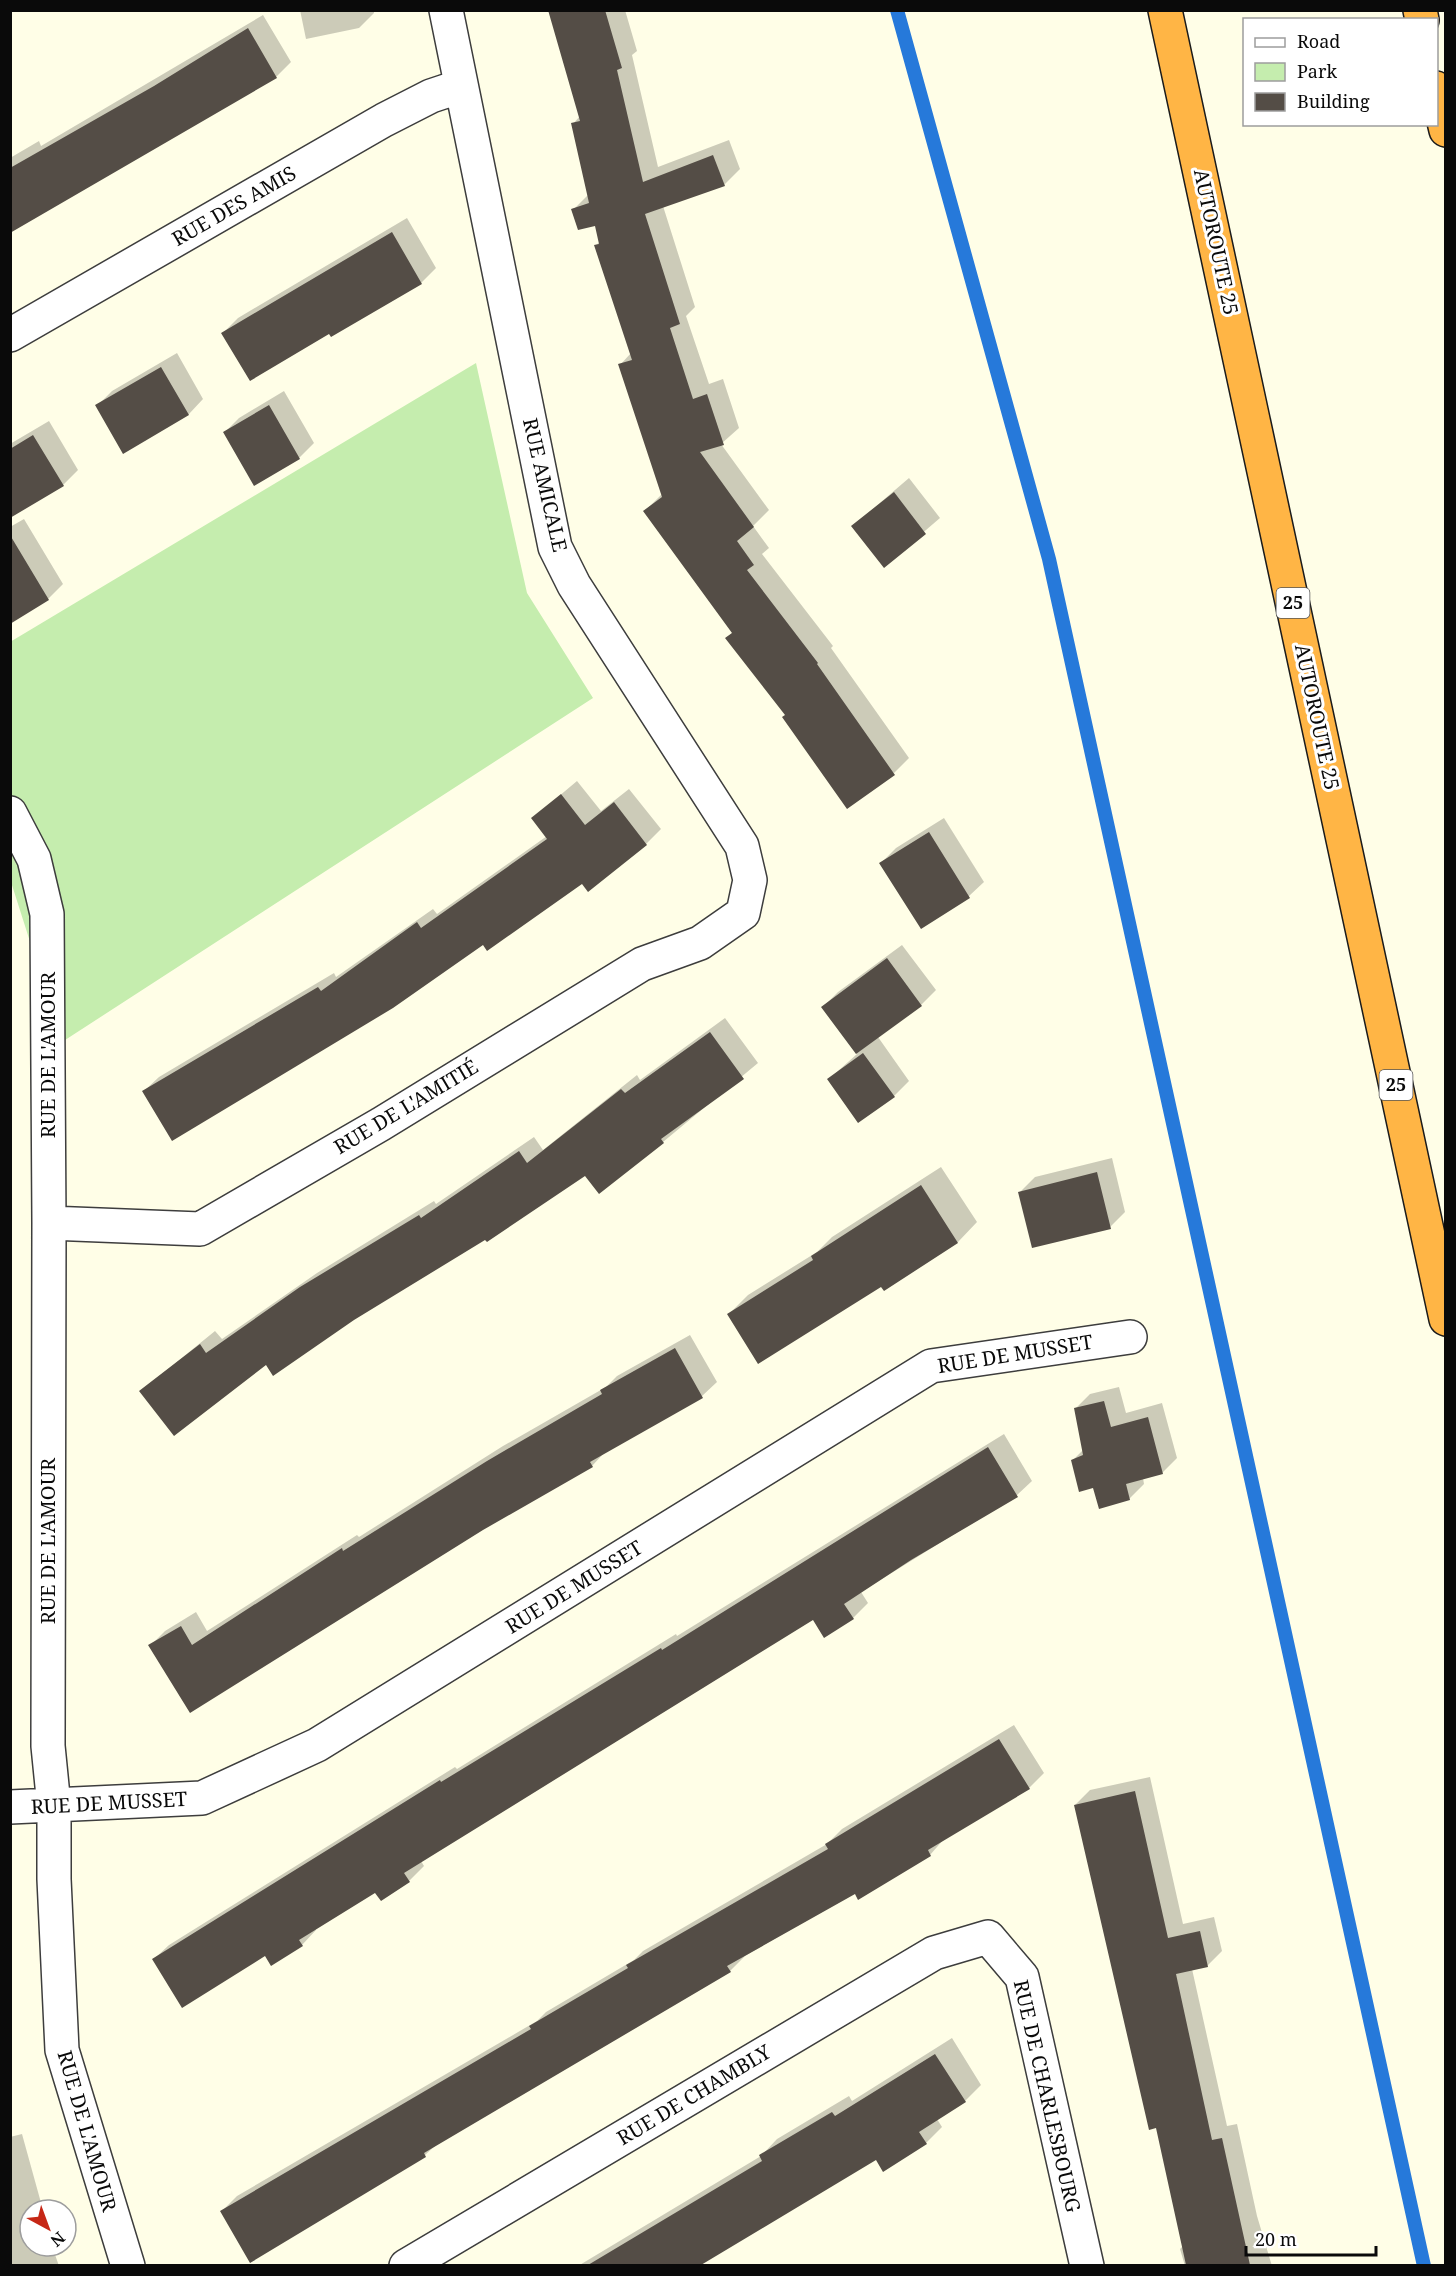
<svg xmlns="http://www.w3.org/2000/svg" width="1456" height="2276" font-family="'Noto Serif',serif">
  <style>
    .green { fill: #c5edae }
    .shadow { fill: #0003 }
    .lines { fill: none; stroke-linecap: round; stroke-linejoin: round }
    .stream { stroke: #2679da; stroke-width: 14 }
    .building { fill: #544d46 }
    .minor-casing { stroke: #3d3d3d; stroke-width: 36 }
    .motorway-casing { stroke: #1b1b1b; stroke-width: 36 }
    .minor { stroke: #fff; stroke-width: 33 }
    .motorway { stroke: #ffb545; stroke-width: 33 }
    .labels { text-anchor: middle; stroke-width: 6; stroke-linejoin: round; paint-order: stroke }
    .shield { fill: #fff; stroke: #545454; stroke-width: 1.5 }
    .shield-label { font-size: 18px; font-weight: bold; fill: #0a0a0a }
    .street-label { font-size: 20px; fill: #0a0a0a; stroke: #fff }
  </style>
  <rect width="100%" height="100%" fill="#fffee7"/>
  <path class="green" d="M 476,363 L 527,593 L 593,698 L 62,1042 L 11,882 L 10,642 Z"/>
  <path class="shadow" d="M 300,10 L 374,10 L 374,13 L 359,28 L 306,39 Z
    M 550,10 L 625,10 L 637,51 L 632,55 L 658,167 L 729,140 L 740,169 L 724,185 L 663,206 L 695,307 L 686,316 L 709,384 L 723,379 L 739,428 L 721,444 L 769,510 L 753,526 L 769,548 L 762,554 L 833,646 L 831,648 L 909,758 L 894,773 L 787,715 L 727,638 L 733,632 L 645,511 L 662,494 L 620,365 L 631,353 L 596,245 L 600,242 L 596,224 L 573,210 L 589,194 L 573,124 L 580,116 Z
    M 263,15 L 291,62 L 276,77 L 10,232 L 10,158 L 39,141 L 41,146 Z
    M 407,218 L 436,268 L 421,283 L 330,332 L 223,333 L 238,318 Z
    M 177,353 L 203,399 L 189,414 L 124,452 L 97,406 L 112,391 Z
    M 284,391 L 314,443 L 299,458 L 224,433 L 239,418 Z
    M 49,421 L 78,470 L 63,485 L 10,517 L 10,444 Z
    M 909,478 L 940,518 L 884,566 L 853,526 Z
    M 24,519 L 63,584 L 48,599 L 10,622 L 10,527 Z
    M 577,781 L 601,811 L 629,789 L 661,829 L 646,844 L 483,943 L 144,1091 L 159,1077 L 334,973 L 336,977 L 433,909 L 437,914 L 547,836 L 533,818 Z
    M 944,818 L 984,882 L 969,896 L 921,927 L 881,863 L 896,848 Z
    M 902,945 L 936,990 L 921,1005 L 878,1037 L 909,1081 L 894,1096 L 859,1121 L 829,1079 L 857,1054 L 823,1007 L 838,992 Z
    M 725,1018 L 758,1063 L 663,1142 L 585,1174 L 486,1238 L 266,1363 L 141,1391 L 215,1331 L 222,1339 L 317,1273 L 434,1201 L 436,1204 L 534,1137 L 543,1150 L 637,1075 L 640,1080 Z
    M 1112,1158 L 1125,1212 L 1110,1227 L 1020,1192 L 1035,1177 Z
    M 941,1167 L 977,1222 L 958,1242 L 884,1289 L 881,1285 L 729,1314 L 748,1295 L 817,1252 L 832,1237 Z
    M 690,1335 L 717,1382 L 702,1396 L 605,1452 L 592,1466 L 482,1529 L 191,1711 L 150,1646 L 165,1631 L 196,1612 L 207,1631 L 357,1535 L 359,1537 L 503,1446 L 606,1387 L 617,1376 Z
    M 1119,1387 L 1126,1413 L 1162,1403 L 1177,1458 L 1162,1473 L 1143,1478 L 1144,1484 L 1129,1499 L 1095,1486 L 1073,1460 L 1083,1450 L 1075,1409 L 1090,1394 Z
    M 1004,1434 L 1032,1481 L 1017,1495 L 861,1592 L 868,1603 L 853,1618 L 813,1617 L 421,1861 L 424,1866 L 409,1881 L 376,1891 L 315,1928 L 316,1930 L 302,1945 L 265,1954 L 154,1959 L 169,1945 L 455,1767 L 457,1769 L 676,1634 L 677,1636 Z
    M 1014,1725 L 1044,1773 L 1029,1788 L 944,1839 L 930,1855 L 855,1892 L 745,1956 L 730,1971 L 436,2145 L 425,2155 L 222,2211 L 237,2196 L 537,2021 L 546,2012 L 634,1960 L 643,1951 L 827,1844 L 842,1829 Z
    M 1150,1777 L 1183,1924 L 1214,1917 L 1222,1951 L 1207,1966 L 1192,1969 L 1227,2126 L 1237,2124 L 1257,2216 L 1272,2266 L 1185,2266 L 1180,2249 L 1183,2246 L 1158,2126 L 1075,1805 L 1090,1790 Z
    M 952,2038 L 981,2085 L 965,2101 L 937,2119 L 942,2127 L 926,2143 L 876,2158 L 698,2266 L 578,2266 L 761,2156 L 777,2139 L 849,2096 L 852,2101 Z
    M 22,2134 L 43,2210 L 30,2210 L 30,2246 L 52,2246 L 59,2266 L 10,2266 L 10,2137 Z"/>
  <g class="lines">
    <path class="stream" d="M 897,10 L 1049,559 L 1424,2266"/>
  </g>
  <path class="building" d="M 548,10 L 605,10 L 622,68 L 617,70 L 643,182 L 713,155 L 725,186 L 645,214 L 680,324 L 670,328 L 693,399 L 707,394 L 724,445 L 700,452 L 754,527 L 737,541 L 754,565 L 747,570 L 818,663 L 817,664 L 895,775 L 847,809 L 782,717 L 785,715 L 725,638 L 732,633 L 643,511 L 662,497 L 618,364 L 632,360 L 594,245 L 599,244 L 595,226 L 578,230 L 571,209 L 589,203 L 571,123 L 580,121 Z
    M 248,28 L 277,78 L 10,233 L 10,168 L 154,86 Z
    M 392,232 L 422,284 L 331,337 L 329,334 L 250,381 L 221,333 Z
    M 161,367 L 189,415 L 123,454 L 95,405 Z
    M 269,405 L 300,459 L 254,486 L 223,432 Z
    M 33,435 L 64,486 L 10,518 L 10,449 Z
    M 894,492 L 926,534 L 884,568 L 851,526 Z
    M 10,535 L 49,600 L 10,624 Z
    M 561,794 L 585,825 L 614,802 L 647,845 L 588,892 L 582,884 L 487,951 L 483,945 L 393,1008 L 172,1141 L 142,1091 L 318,987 L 321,991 L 417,922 L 421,928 L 547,839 L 531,818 Z
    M 929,832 L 970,898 L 921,929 L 879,863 Z
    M 887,958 L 922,1006 L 856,1054 L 821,1007 Z
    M 710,1032 L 744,1079 L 661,1139 L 664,1143 L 599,1194 L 585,1176 L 487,1242 L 485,1240 L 354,1320 L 273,1376 L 266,1365 L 174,1436 L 139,1391 L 200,1344 L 206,1353 L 300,1287 L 419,1215 L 421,1218 L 519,1151 L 527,1163 L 621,1089 L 625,1093 Z
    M 863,1053 L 895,1097 L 858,1123 L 827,1079 Z
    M 1097,1172 L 1111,1229 L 1032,1248 L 1018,1192 Z
    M 921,1185 L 958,1243 L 884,1291 L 881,1287 L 758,1364 L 727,1314 L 813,1260 L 811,1256 Z
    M 675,1348 L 703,1398 L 590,1462 L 593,1467 L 483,1530 L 190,1713 L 148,1645 L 181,1626 L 192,1645 L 342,1548 L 343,1551 L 487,1461 L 602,1394 L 600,1390 Z
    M 1104,1401 L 1111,1427 L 1148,1417 L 1163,1474 L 1126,1484 L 1130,1500 L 1099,1509 L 1093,1488 L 1079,1492 L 1071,1460 L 1083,1455 L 1074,1408 Z
    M 988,1447 L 1018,1497 L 911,1560 L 844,1604 L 854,1619 L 824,1638 L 813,1620 L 404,1873 L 410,1882 L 381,1901 L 375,1893 L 299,1940 L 303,1946 L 271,1966 L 265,1956 L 182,2008 L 152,1959 L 440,1780 L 441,1782 L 661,1648 L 662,1650 Z
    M 999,1739 L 1030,1789 L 928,1850 L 931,1856 L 858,1900 L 855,1894 L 727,1966 L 731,1972 L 424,2153 L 426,2157 L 250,2263 L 220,2211 L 531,2029 L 529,2026 L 628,1968 L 626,1965 L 828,1849 L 825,1844 Z
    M 1135,1791 L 1168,1938 L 1200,1931 L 1208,1967 L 1176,1974 L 1212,2140 L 1222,2138 L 1250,2265 L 1186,2265 L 1156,2128 L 1149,2130 L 1074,1805 Z
    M 935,2054 L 966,2102 L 919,2132 L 927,2144 L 883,2172 L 876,2160 L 701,2265 L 588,2265 L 762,2161 L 759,2155 L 832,2112 L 835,2116 Z"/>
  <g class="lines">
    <defs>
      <path id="minor" d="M 10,335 L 384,120 L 431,96 L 461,86
        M 10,813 L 34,859 L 47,914 L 49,1223 L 48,1746 L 54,1806 L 54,1879 L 62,2050 L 128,2266
        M 49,1223 L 200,1229 L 381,1124 L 642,964 L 700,943 L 743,913 L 750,880 L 742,846 L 574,585 L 555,547 L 446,10
        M 10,1807 L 202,1798 L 317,1745 L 931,1366 L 1130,1337
        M 406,2266 L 934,1953 L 988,1937 L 1022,1977 L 1087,2266"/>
      <path id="motorway" d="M 1165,10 L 1446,1319
        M 1420,10 L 1422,20
        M 1436,88 L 1446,130"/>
    </defs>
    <use href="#minor" class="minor-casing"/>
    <use href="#motorway" class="motorway-casing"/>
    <use href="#minor" class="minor"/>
    <use href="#motorway" class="motorway"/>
  </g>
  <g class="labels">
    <g class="shield">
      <rect x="1276.5" y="588" width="33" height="30" rx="4.5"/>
      <rect x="1379.5" y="1070" width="33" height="30" rx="4.5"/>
    </g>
    <g class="shield-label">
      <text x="1293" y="609">25</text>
      <text x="1396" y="1091">25</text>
    </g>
    <g class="street-label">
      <text transform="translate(234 206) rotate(-30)" y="7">RUE DES AMIS</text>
      <text transform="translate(1216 242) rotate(78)" y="7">AUTOROUTE 25</text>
      <text transform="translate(545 485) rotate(77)" y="7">RUE AMICALE</text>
      <text transform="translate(1317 717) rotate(78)" y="7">AUTOROUTE 25</text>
      <text transform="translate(48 1055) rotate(-90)" y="7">RUE DE L'AMOUR</text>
      <text transform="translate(406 1107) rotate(-31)" y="7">RUE DE L'AMITIÉ</text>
      <text transform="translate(1015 1354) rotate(-9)" y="7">RUE DE MUSSET</text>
      <text transform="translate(48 1541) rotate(-90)" y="7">RUE DE L'AMOUR</text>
      <text transform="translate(574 1587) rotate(-32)" y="7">RUE DE MUSSET</text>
      <text transform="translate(109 1803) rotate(-3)" y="7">RUE DE MUSSET</text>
      <text transform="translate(694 2095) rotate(-31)" y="7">RUE DE CHAMBLY</text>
      <text transform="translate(1047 2096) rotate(77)" y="7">RUE DE CHARLESBOURG</text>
      <text transform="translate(87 2131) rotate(74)" y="7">RUE DE L'AMOUR</text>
    </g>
  </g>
  <rect width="1456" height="2276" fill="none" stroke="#0a0a0a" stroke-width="24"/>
  <rect x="1243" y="18" width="195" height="108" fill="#ffffff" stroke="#9d9d9d" stroke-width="1.5"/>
  <rect x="1255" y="38" width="30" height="9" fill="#ffffff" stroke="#9d9d9d" stroke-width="1.5"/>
  <text x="1297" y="48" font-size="18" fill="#0a0a0a">Road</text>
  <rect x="1255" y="63" width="30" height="18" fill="#c5edae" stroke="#9d9d9d" stroke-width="1.5"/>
  <text x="1297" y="78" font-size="18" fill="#0a0a0a">Park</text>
  <rect x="1255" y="93" width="30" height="18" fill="#544d46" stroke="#9d9d9d" stroke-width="1.5"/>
  <text x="1297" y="108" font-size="18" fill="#0a0a0a">Building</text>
  <g transform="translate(48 2228) rotate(139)"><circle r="28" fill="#ffffff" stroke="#9d9d9d" stroke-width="1.5"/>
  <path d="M0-4.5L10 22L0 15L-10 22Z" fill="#c62716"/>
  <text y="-9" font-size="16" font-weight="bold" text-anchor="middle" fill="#0a0a0a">N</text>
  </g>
  <path d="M1246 2246v9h130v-9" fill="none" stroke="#0a0a0a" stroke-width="3"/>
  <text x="1255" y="2246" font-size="18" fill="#0a0a0a" stroke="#ffffff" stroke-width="4.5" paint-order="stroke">20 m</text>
</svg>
